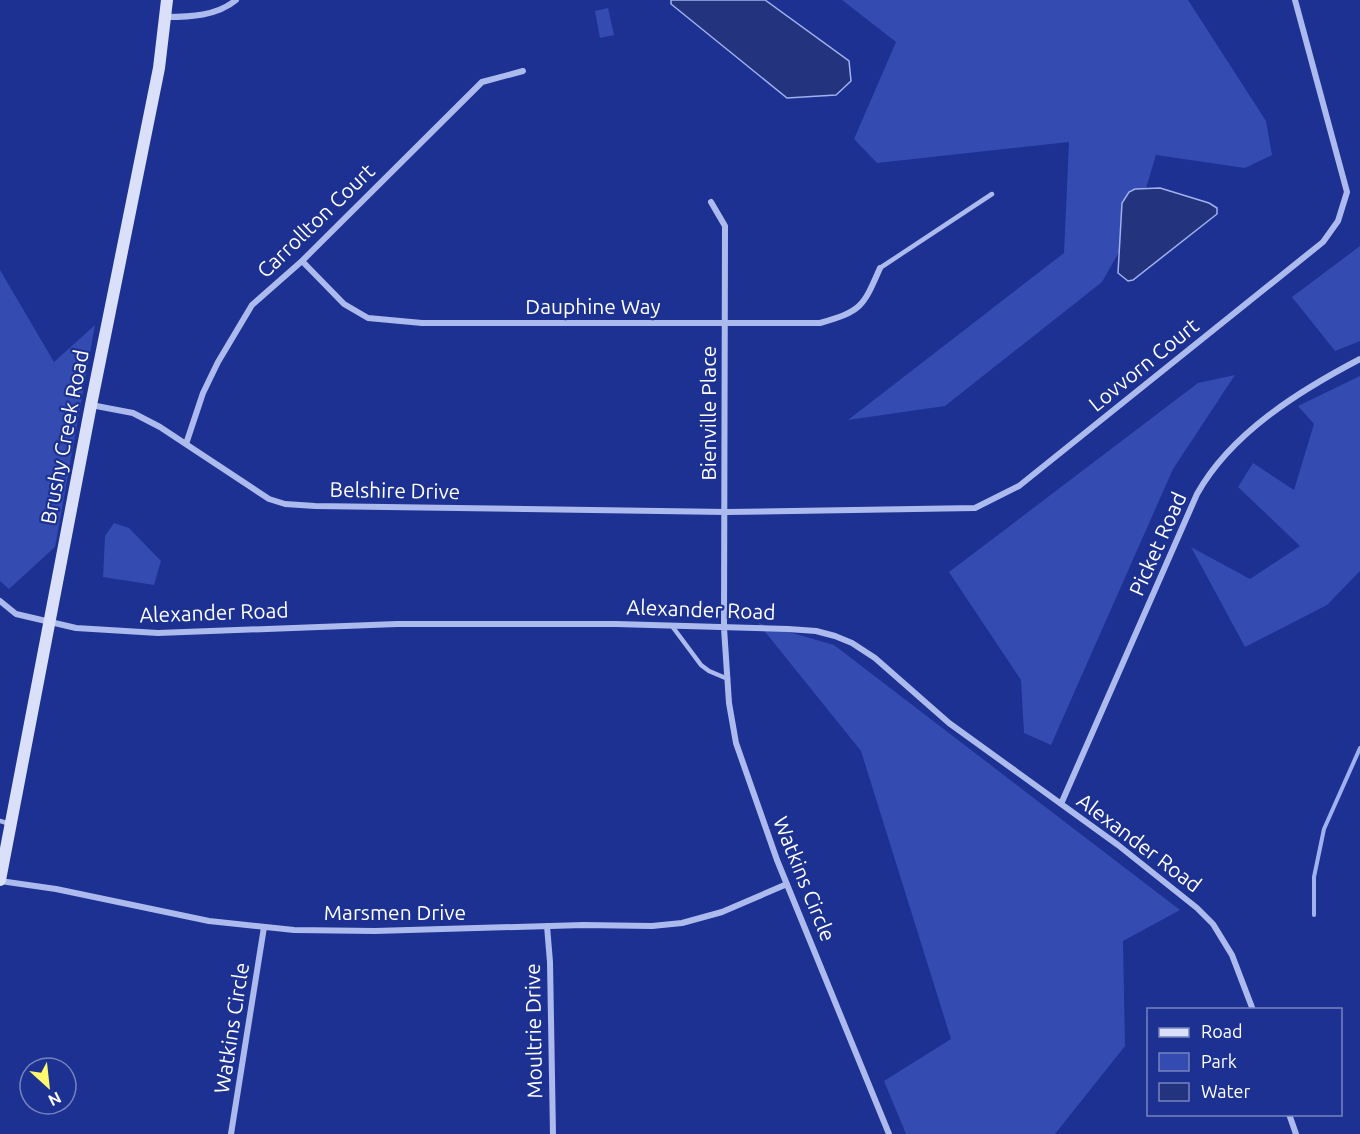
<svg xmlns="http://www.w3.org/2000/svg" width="1360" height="1134" font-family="Ubuntu,sans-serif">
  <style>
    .green { fill: #344bb1 }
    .water { fill: #24337d; stroke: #a0b1f0; stroke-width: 1.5 }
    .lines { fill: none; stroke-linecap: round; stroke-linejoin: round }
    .stream { stroke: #a0b1f0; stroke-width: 4 }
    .service { stroke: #adbaee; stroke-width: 4.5 }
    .minor { stroke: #adbaee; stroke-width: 6 }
    .secondary { stroke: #dae0fa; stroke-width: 12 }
    .labels { text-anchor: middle; stroke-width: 4.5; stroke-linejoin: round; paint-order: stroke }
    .street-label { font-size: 21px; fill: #fff; stroke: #1c3192 }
  </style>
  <rect width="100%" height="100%" fill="#1c3192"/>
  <path class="green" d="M 842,0 L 1188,0 L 1266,121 L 1272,155 L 1245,168 L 1156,155 L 1135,224 L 1102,282 L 945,406 L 848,420 L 1064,253 L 1069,142 L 877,163 L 854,139 L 896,42 Z
    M 608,8 L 614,35 L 600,38 L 595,11 Z
    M 1360,246 L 1360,341 L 1335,351 L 1292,297 Z
    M 0,270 L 54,362 L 95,325 L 55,547 L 9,589 L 0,581 Z
    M 1235,375 L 1173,469 L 1051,745 L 1024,733 L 1021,680 L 949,572 L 1198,383 Z
    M 1360,376 L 1360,571 L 1327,605 L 1245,647 L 1191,547 L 1250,579 L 1300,546 L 1238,487 L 1253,463 L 1294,490 L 1314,424 L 1298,406 Z
    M 114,523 L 129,528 L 161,561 L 154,585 L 103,577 L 105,536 Z
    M 758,623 L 834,645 L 1180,910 L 1123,941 L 1125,1046 L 1055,1134 L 906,1134 L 884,1081 L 951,1039 L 861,751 Z"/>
  <path class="water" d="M 671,0 L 765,0 L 849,61 L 851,81 L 836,95 L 787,98 L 671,4 Z
    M 1160,188 L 1209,203 L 1217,208 L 1217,214 L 1133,280 L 1128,281 L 1118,273 L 1122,203 L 1129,192 L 1135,189 Z"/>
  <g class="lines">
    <path class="stream" d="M 1314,915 L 1314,877 L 1324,829 L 1360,748"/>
    <path class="service" d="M 880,268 L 992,194
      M 672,626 L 701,665 L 709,671 L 728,679
      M 0,821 L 10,824"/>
    <path class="minor" d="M 166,17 C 190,17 217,16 236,0
      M 711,202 L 725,226 L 724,628 L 729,703 L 736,743 L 777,860 L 889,1134
      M 302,261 L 344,304 L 368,318 L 422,323 L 820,323 C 862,311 863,307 880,268
      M 91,405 L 133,413 L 160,427 L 269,499 L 285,504 L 315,506 L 726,512 L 975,508 L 1019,486 L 1323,242 L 1338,221 L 1347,192 L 1295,0
      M 186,444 L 203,393 L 218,362 L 252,305 L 302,261 L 482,82 L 523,71
      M 0,601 L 16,614 L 76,628 L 158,633 L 397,624 L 616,624 L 788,629 L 816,631 L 835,636 L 852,643 L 875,658 L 949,723 L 1118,845 L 1197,908 L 1213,924 L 1232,955 L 1253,1010
      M 1061,804 L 1197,494 C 1231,433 1299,391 1360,359
      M 0,881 L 56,889 L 209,921 L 294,930 L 375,931 L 583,925 L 652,926 L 682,923 L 722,912 L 787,884
      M 547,926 L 550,962 L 553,1134
      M 1289,1114 L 1296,1134
      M 231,1134 L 264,927"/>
    <path class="secondary" d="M 0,880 L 91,405 L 159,68 L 167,0"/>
  </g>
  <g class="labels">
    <g class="street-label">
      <text transform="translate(316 221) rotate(-44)" y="7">Carrollton Court</text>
      <text x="593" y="314">Dauphine Way</text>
      <text transform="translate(1144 365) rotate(-39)" y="7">Lovvorn Court</text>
      <text transform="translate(709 413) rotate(-90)" y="7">Bienville Place</text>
      <text transform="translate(65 437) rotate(-79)" y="7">Brushy Creek Road</text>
      <text transform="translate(395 491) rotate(1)" y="7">Belshire Drive</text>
      <text transform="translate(1158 544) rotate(-66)" y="7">Picket Road</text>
      <text transform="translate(701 610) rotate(2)" y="7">Alexander Road</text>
      <text transform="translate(214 613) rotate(-2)" y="7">Alexander Road</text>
      <text transform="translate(1139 843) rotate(37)" y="7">Alexander Road</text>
      <text transform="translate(804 879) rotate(68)" y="7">Watkins Circle</text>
      <text x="395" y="920">Marsmen Drive</text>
      <text transform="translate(232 1028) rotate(-81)" y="7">Watkins Circle</text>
      <text transform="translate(534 1031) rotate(-91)" y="7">Moultrie Drive</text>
    </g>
  </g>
  <rect x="1147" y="1008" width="195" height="108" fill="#1c3192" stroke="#7783be" stroke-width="1.5"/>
  <rect x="1159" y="1028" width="30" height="9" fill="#dae0fa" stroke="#7783be" stroke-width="1.5"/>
  <text x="1201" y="1038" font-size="18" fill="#ffffff">Road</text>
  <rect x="1159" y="1053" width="30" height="18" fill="#344bb1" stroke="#7783be" stroke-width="1.5"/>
  <text x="1201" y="1068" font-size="18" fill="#ffffff">Park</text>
  <rect x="1159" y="1083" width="30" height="18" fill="#24337d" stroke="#7783be" stroke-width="1.5"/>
  <text x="1201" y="1098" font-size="18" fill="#ffffff">Water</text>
  <g transform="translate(48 1086) rotate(153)"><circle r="28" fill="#1c3192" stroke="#7783be" stroke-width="1.5"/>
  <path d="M0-4.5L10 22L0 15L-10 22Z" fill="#fefa6b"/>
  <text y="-9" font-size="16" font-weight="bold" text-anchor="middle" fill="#ffffff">N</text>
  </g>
</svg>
